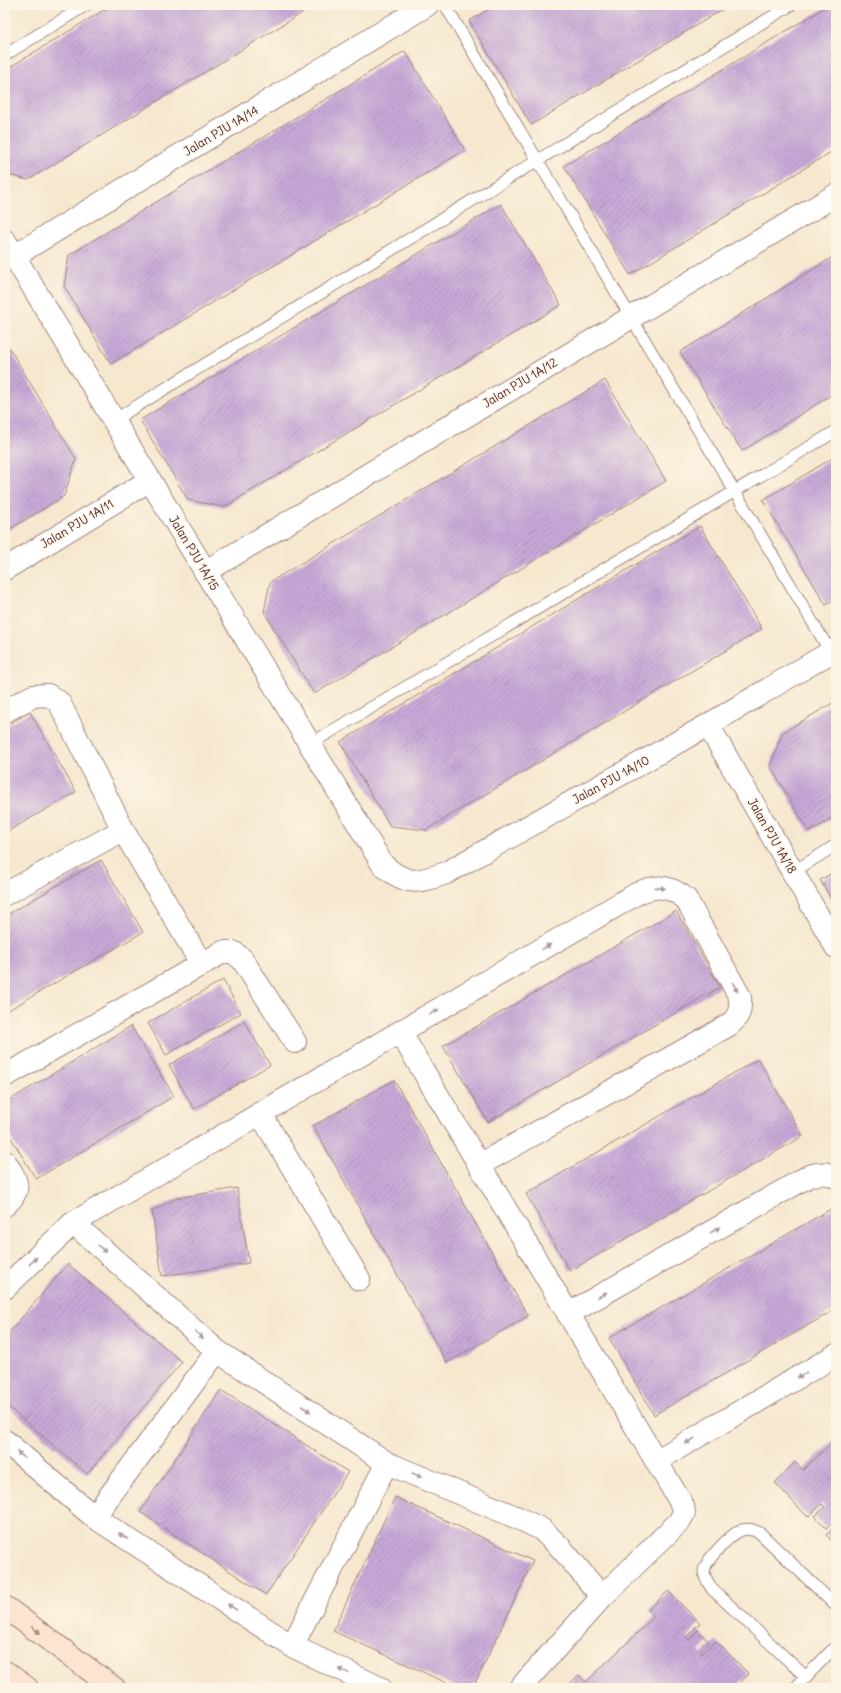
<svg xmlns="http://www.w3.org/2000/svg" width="841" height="1693" font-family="Delius,sans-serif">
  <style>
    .building { fill: url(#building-hatch) }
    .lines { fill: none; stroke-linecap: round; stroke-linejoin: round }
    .lane-casing { stroke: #a0847d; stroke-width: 13 }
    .street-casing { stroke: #a0847d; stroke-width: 24 }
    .secondary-casing { stroke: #a0847d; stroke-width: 24 }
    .lane { stroke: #fff; stroke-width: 11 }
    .street { stroke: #fff; stroke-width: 22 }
    .secondary { stroke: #fde4d1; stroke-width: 22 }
    .oneway { fill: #ae9aa0 }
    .oneway2 { fill: #a4827e }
    .labels { text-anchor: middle; stroke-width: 3; stroke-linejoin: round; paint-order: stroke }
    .street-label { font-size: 12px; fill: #4a1f2b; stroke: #fcf5e5 }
  </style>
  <defs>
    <pattern id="building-hatch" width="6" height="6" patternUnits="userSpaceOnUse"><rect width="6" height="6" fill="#c6a9d8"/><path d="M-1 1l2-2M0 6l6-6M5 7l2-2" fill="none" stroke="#a389af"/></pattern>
  </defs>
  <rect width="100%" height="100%" fill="#fcf5e5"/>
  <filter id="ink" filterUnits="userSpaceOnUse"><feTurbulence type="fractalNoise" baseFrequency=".025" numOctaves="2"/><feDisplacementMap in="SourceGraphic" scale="8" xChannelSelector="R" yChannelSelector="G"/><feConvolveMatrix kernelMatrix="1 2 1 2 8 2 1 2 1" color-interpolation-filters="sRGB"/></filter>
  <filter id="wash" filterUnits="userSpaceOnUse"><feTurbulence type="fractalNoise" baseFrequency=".012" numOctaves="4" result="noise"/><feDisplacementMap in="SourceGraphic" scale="16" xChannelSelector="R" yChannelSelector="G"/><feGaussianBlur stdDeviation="0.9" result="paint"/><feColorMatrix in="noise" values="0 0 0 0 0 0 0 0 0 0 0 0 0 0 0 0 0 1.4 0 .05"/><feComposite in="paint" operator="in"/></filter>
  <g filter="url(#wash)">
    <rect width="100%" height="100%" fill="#f6e8cf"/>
    <g id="blocks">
      <path class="building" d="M 112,5 L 315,5 L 28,180 L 5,174 L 5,70 Z
        M 496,5 L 730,5 L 531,125 L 469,21 Z
        M 829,5 L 836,5 L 836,149 L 630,275 L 564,166 Z
        M 405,51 L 465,150 L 111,364 L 64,286 L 69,255 Z
        M 501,204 L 561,305 L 224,507 L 188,500 L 140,420 Z
        M 836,255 L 836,392 L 742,451 L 680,352 Z
        M 5,341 L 76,459 L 64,496 L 7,531 L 5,528 Z
        M 605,380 L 666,481 L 314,694 L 264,612 L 270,582 Z
        M 836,456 L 836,599 L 826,605 L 763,500 Z
        M 700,526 L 762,629 L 426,830 L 390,826 L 340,742 Z
        M 836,701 L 836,816 L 809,832 L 770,766 L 782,733 Z
        M 30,712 L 76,792 L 5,833 L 5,726 Z
        M 101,860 L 143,932 L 5,1012 L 5,916 Z
        M 836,871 L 836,906 L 820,880 Z
        M 676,911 L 720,987 L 488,1122 L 443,1046 Z
        M 223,980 L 241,1013 L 166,1055 L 148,1023 Z
        M 244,1021 L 270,1065 L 194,1109 L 169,1065 Z
        M 131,1026 L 174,1096 L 36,1179 L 5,1128 L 5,1103 Z
        M 758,1059 L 803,1136 L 570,1271 L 526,1194 Z
        M 394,1080 L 528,1316 L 447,1363 L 313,1126 Z
        M 237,1188 L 249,1263 L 162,1276 L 152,1211 L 177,1198 Z
        M 836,1206 L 836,1309 L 654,1415 L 609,1338 Z
        M 68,1264 L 182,1362 L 87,1474 L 5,1404 L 5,1337 Z
        M 221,1390 L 348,1472 L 266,1595 L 140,1512 Z
        M 836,1438 L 836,1519 L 826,1528 L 815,1516 L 825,1507 L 822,1504 L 808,1517 L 775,1483 L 795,1462 L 803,1470 Z
        M 395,1497 L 533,1561 L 473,1688 L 458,1688 L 333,1631 Z
        M 836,1525 L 836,1545 L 826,1535 Z
        M 668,1591 L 700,1623 L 686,1637 L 689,1640 L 698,1630 L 709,1642 L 700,1651 L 702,1654 L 716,1641 L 749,1674 L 735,1688 L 565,1688 L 579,1675 L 586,1682 L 654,1617 L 648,1610 Z"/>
    </g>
  </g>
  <g filter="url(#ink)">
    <use href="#blocks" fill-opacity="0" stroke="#a0847d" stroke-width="1"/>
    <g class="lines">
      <defs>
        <path id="lane" d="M 445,5 L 831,653
          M 5,55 L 86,5
          M 114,420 L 791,5
          M 310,744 L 836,431
          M 793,872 L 836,845
          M 806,1677 L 712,1589 C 709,1584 705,1579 704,1572 C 704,1561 732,1533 742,1530 C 749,1528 754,1530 760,1533 L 836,1606
          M 795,1688 L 836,1646"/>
        <path id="street" d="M 5,241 L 383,865 C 407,886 417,883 446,873 L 708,725 L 836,649
          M 14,256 L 427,5
          M 5,569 L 150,480
          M 205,572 L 836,195
          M 5,711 L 33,696 L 48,695 L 59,702 L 123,830 L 202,965
          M 708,725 L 836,947
          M 5,894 L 123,830
          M 400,1032 L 683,1506 L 684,1513 L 679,1522 L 602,1597 L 520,1688
          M 5,1076 L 223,952 L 233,952 L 242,959 L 295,1042
          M 260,1113 L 359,1279
          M 5,1162 C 16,1179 24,1189 5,1205
          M 73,1223 L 217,1351 L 387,1463 L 518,1518 L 541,1529 L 560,1547 L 602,1597
          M 5,1288 L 73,1223 L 638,893 C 657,885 669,885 686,899 L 740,997 C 741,1010 739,1017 729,1025 L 479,1165
          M 568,1314 L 809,1176 C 819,1173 827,1172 836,1177
          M 5,1441 L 94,1517 L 292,1646 L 380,1688
          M 656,1461 L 836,1355
          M 94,1517 L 217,1351
          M 292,1646 L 387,1463"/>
        <path id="secondary" d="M 5,1607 L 114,1688
          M 5,1672 L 27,1688"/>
      </defs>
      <use href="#lane" class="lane-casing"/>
      <use href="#street" class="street-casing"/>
      <use href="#secondary" class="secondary-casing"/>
      <use href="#lane" class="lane"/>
      <use href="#street" class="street"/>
      <use href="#secondary" class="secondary"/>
    </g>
    <defs><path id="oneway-solid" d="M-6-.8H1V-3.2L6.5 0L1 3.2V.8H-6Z"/></defs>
    <g class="oneway">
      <use href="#oneway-solid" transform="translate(660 888) rotate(5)"/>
      <use href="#oneway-solid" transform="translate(546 947) rotate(-30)"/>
      <use href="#oneway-solid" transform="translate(735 987) rotate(61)"/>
      <use href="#oneway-solid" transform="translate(434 1012) rotate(-30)"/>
      <use href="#oneway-solid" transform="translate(715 1230) rotate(-30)"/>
      <use href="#oneway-solid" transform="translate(102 1249) rotate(42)"/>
      <use href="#oneway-solid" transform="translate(33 1261) rotate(-44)"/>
      <use href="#oneway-solid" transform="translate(602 1295) rotate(-30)"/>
      <use href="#oneway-solid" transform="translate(199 1335) rotate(42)"/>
      <use href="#oneway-solid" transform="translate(802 1375) rotate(150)"/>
      <use href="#oneway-solid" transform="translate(306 1409) rotate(33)"/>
      <use href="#oneway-solid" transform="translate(690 1441) rotate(150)"/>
      <use href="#oneway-solid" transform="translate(21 1455) rotate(-139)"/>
      <use href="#oneway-solid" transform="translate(417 1475) rotate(23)"/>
      <use href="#oneway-solid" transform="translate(123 1536) rotate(-147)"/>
      <use href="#oneway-solid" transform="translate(232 1607) rotate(-147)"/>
      <use href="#oneway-solid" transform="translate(344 1671) rotate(-154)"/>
    </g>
    <use class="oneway2" href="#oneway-solid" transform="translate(36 1630) rotate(37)"/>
  </g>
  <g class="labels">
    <g class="street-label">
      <text transform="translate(221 131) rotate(-31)" y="4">Jalan PJU 1A/14</text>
      <text transform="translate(520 383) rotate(-31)" y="4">Jalan PJU 1A/12</text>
      <text transform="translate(77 524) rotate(-31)" y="4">Jalan PJU 1A/11</text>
      <text transform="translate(194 553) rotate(59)" y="4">Jalan PJU 1A/15</text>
      <text transform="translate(611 780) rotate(-29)" y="4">Jalan PJU 1A/10</text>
      <text transform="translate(772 836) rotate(60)" y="4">Jalan PJU 1A/18</text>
    </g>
  </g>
  <rect width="841" height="1693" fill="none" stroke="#fcf5e5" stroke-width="20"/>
</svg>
